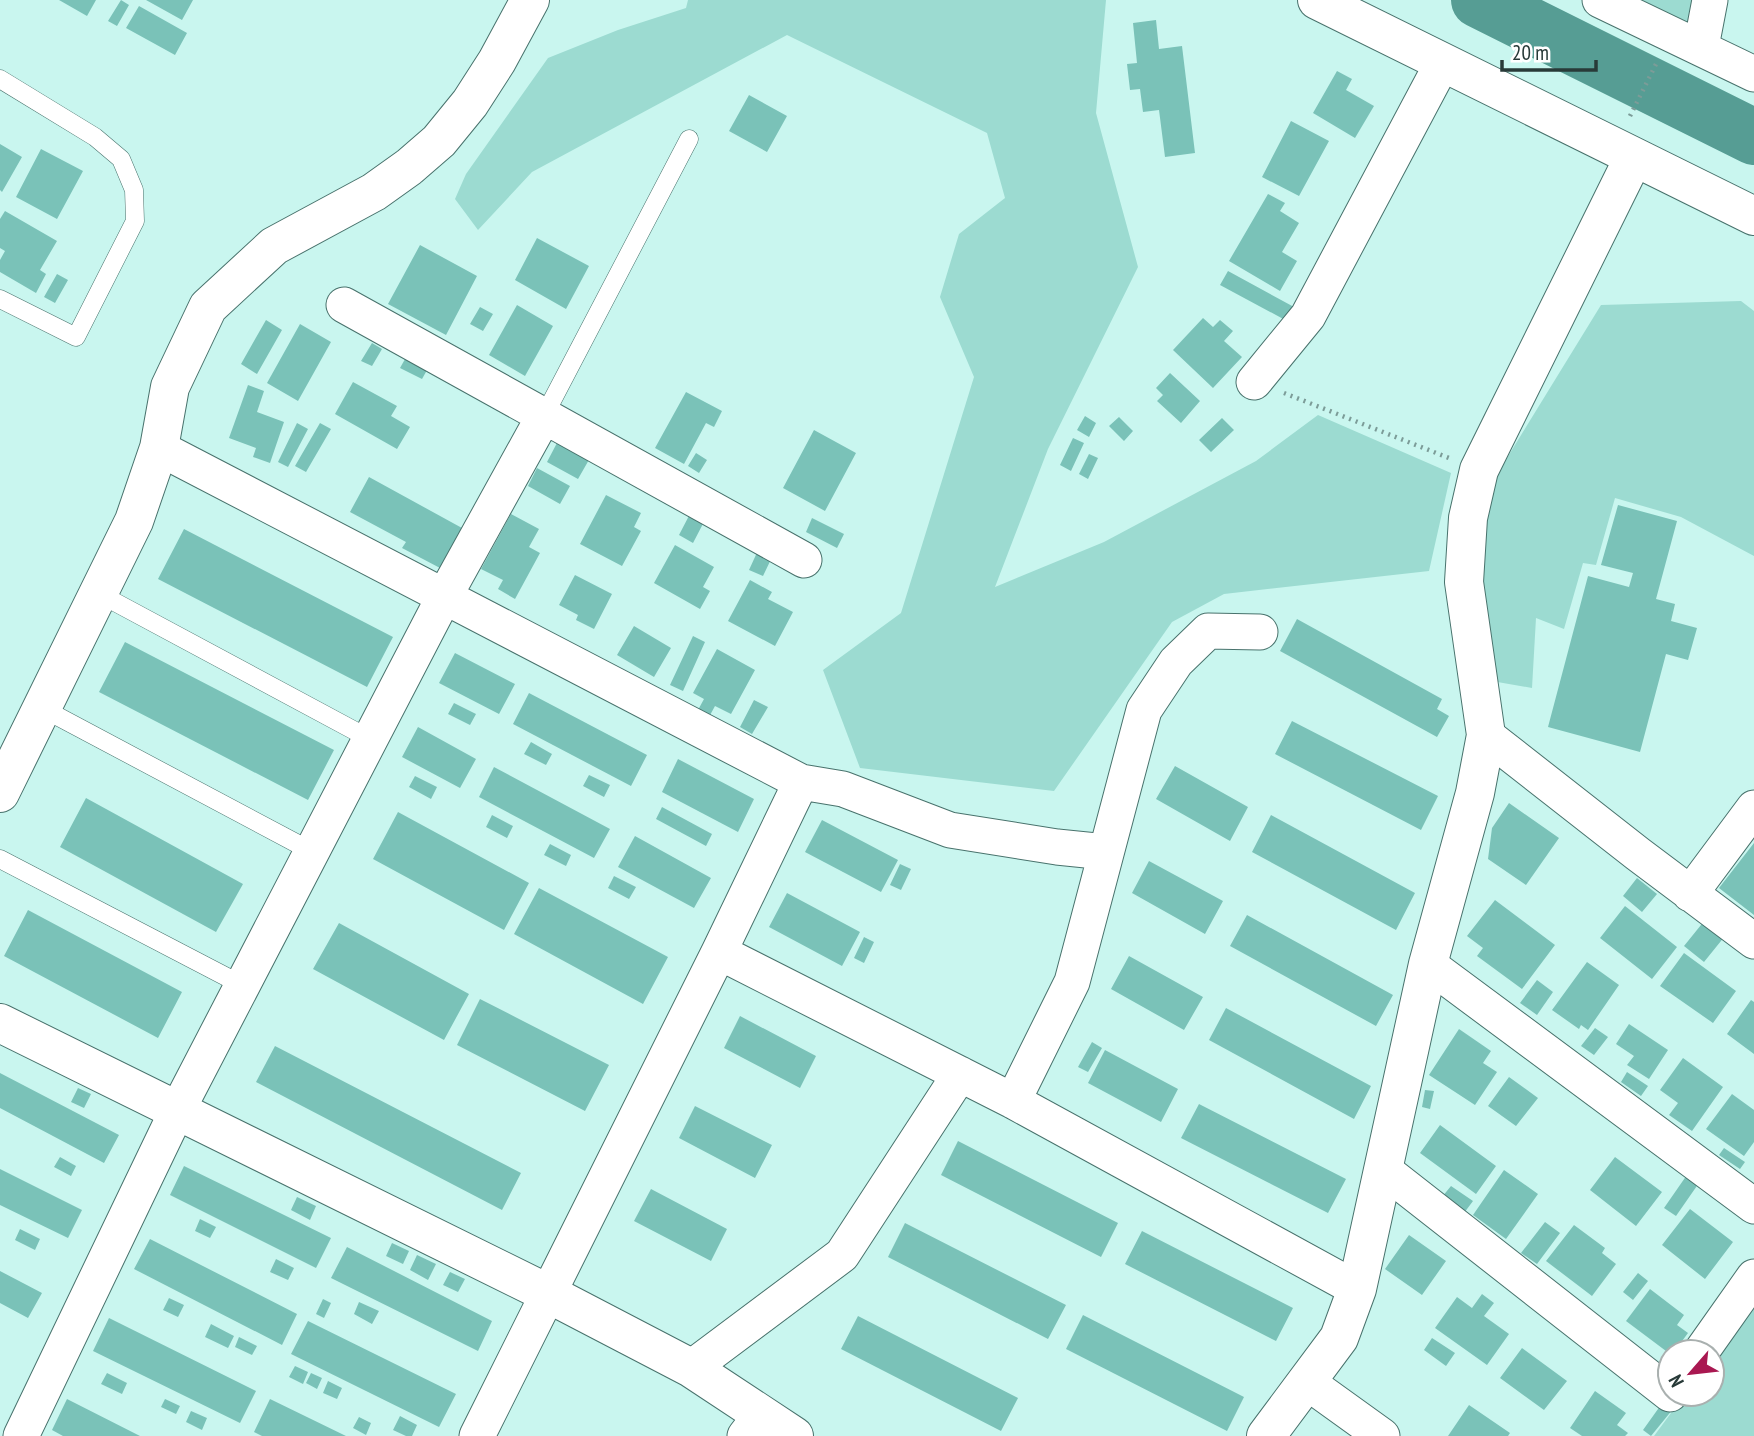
<svg xmlns="http://www.w3.org/2000/svg" width="1754" height="1436" font-family="'PT Sans Narrow',sans-serif">
  <style>
    .green { fill: #9cdbd1 }
    .lines { fill: none; stroke-linecap: round; stroke-linejoin: round }
    .river { stroke: #569d94; stroke-width: 56 }
    .building { fill: #7ac2b8 }
    .lane-casing { stroke: #48726c; stroke-width: 19 }
    .street-casing { stroke: #48726c; stroke-width: 37 }
    .secondary-casing { stroke: #48726c; stroke-width: 40 }
    .path { stroke: #7c9c98; stroke-width: 4.5; stroke-dasharray: 2 5; stroke-linecap: butt }
    .lane { stroke: #fff; stroke-width: 18 }
    .street { stroke: #fff; stroke-width: 35 }
    .secondary { stroke: #fff; stroke-width: 38 }
  </style>
  <rect width="100%" height="100%" fill="#c9f6ef"/>
  <path class="green" d="M 688,0 L 1106,0 L 1096,113 L 1138,267 L 1048,449 L 995,587 L 1104,542 L 1256,461 L 1318,415 L 1451,473 L 1429,571 L 1224,594 L 1172,622 L 1054,791 L 860,768 L 823,670 L 901,613 L 974,377 L 940,297 L 959,234 L 1005,198 L 987,133 L 787,35 L 532,172 L 478,230 L 455,199 L 466,174 L 548,58 L 618,30 L 686,8 Z
    M 1618,0 L 1697,0 L 1692,35 Z
    M 1741,301 L 1754,311 L 1754,556 L 1681,517 L 1615,498 L 1596,565 L 1583,563 L 1564,629 L 1536,618 L 1532,688 L 1486,680 L 1472,581 L 1491,484 L 1601,305 Z
    M 1754,1301 L 1754,1436 L 1654,1436 L 1685,1394 L 1712,1394 L 1712,1358 Z"/>
  <g class="lines">
    <path class="river" d="M 1479,0 L 1754,137"/>
  </g>
  <path class="building" d="M 59,0 L 96,0 L 87,16 Z
    M 121,0 L 129,5 L 117,26 L 108,21 Z
    M 146,0 L 193,0 L 182,20 Z
    M 139,6 L 187,33 L 175,55 L 126,28 Z
    M 1156,20 L 1159,49 L 1182,46 L 1195,153 L 1165,157 L 1159,110 L 1143,112 L 1140,89 L 1130,90 L 1127,64 L 1137,63 L 1133,23 Z
    M 1337,71 L 1352,79 L 1346,90 L 1374,106 L 1355,138 L 1313,113 Z
    M 749,95 L 787,116 L 767,152 L 729,131 Z
    M 1291,121 L 1329,141 L 1299,196 L 1262,177 Z
    M 0,144 L 22,157 L 2,192 L 0,190 Z
    M 41,149 L 83,171 L 57,219 L 16,197 Z
    M 1268,194 L 1285,203 L 1280,211 L 1299,223 L 1282,252 L 1297,261 L 1280,291 L 1229,261 Z
    M 5,211 L 57,241 L 40,270 L 46,274 L 36,293 L 0,272 L 0,260 L 5,251 L 0,248 L 0,219 Z
    M 537,238 L 589,266 L 566,309 L 515,280 Z
    M 420,245 L 477,276 L 446,335 L 388,304 Z
    M 1228,271 L 1294,307 L 1287,321 L 1220,285 Z
    M 57,274 L 68,280 L 55,303 L 44,297 Z
    M 517,305 L 553,326 L 525,376 L 489,355 Z
    M 480,307 L 493,314 L 483,331 L 470,324 Z
    M 1203,318 L 1213,327 L 1220,320 L 1233,331 L 1224,341 L 1242,357 L 1213,388 L 1173,350 Z
    M 266,320 L 282,330 L 257,374 L 241,364 Z
    M 300,324 L 331,342 L 298,401 L 267,383 Z
    M 372,343 L 382,349 L 372,366 L 361,361 Z
    M 409,352 L 431,363 L 422,379 L 400,368 Z
    M 1170,373 L 1200,401 L 1181,423 L 1157,401 L 1163,395 L 1156,388 Z
    M 353,382 L 397,406 L 391,416 L 410,427 L 397,449 L 335,414 Z
    M 248,385 L 264,391 L 257,412 L 284,422 L 270,463 L 253,457 L 256,448 L 229,438 Z
    M 686,392 L 722,411 L 714,427 L 706,423 L 684,464 L 655,448 Z
    M 1085,416 L 1096,423 L 1089,437 L 1077,430 Z
    M 1119,417 L 1133,431 L 1124,441 L 1109,426 Z
    M 1222,418 L 1234,430 L 1211,452 L 1199,440 Z
    M 297,423 L 308,429 L 288,467 L 278,462 Z
    M 320,423 L 331,429 L 306,472 L 295,466 Z
    M 814,430 L 856,453 L 825,511 L 783,488 Z
    M 1073,438 L 1084,443 L 1071,471 L 1060,465 Z
    M 558,441 L 590,458 L 578,479 L 547,462 Z
    M 696,453 L 707,460 L 699,473 L 688,466 Z
    M 1089,454 L 1098,458 L 1088,479 L 1079,474 Z
    M 537,468 L 570,486 L 560,504 L 528,486 Z
    M 369,477 L 462,528 L 440,568 L 402,548 L 406,542 L 350,512 Z
    M 606,495 L 641,513 L 634,527 L 641,531 L 622,566 L 580,544 Z
    M 1618,505 L 1677,521 L 1656,599 L 1675,604 L 1671,621 L 1697,628 L 1688,660 L 1666,654 L 1640,752 L 1548,727 L 1588,576 L 1629,587 L 1633,573 L 1601,565 Z
    M 692,510 L 706,518 L 693,543 L 679,535 Z
    M 511,514 L 539,529 L 529,547 L 540,553 L 515,599 L 498,589 L 503,580 L 481,569 Z
    M 812,518 L 844,534 L 837,548 L 806,532 Z
    M 184,529 L 393,637 L 367,687 L 158,579 Z
    M 675,545 L 714,567 L 703,587 L 710,591 L 700,609 L 654,583 Z
    M 760,546 L 774,553 L 763,576 L 749,570 Z
    M 575,575 L 612,594 L 594,629 L 576,620 L 578,615 L 559,605 Z
    M 750,580 L 772,592 L 768,599 L 793,612 L 775,646 L 728,621 Z
    M 1297,619 L 1442,699 L 1437,709 L 1449,716 L 1437,737 L 1280,651 Z
    M 634,626 L 671,648 L 654,677 L 617,655 Z
    M 693,636 L 705,642 L 683,691 L 670,685 Z
    M 125,642 L 334,750 L 308,800 L 99,692 Z
    M 717,649 L 755,670 L 731,714 L 715,706 L 709,717 L 698,710 L 704,699 L 693,693 Z
    M 455,653 L 515,684 L 499,714 L 439,683 Z
    M 529,693 L 647,755 L 631,786 L 513,724 Z
    M 754,700 L 768,707 L 752,734 L 740,727 Z
    M 454,703 L 476,714 L 470,725 L 448,714 Z
    M 1292,721 L 1438,796 L 1421,830 L 1275,754 Z
    M 418,727 L 476,759 L 460,788 L 402,757 Z
    M 531,742 L 552,754 L 546,765 L 524,754 Z
    M 678,759 L 754,799 L 738,832 L 662,792 Z
    M 1175,766 L 1248,807 L 1230,841 L 1156,799 Z
    M 494,767 L 610,829 L 594,858 L 479,797 Z
    M 589,775 L 610,785 L 604,797 L 583,786 Z
    M 415,776 L 437,787 L 431,799 L 409,787 Z
    M 86,798 L 243,884 L 216,932 L 60,847 Z
    M 1509,803 L 1559,838 L 1526,885 L 1488,859 L 1492,828 Z
    M 662,807 L 712,834 L 706,846 L 656,819 Z
    M 398,812 L 529,883 L 504,930 L 373,859 Z
    M 492,815 L 513,826 L 507,838 L 486,827 Z
    M 1271,815 L 1415,893 L 1396,930 L 1252,852 Z
    M 822,820 L 898,860 L 881,892 L 805,852 Z
    M 635,836 L 711,878 L 694,908 L 618,867 Z
    M 1754,843 L 1754,915 L 1719,888 Z
    M 550,844 L 571,855 L 566,866 L 544,855 Z
    M 1149,861 L 1223,901 L 1205,934 L 1132,893 Z
    M 900,864 L 911,869 L 901,890 L 890,885 Z
    M 614,876 L 636,887 L 629,899 L 608,888 Z
    M 1637,878 L 1657,894 L 1642,912 L 1623,896 Z
    M 539,888 L 668,957 L 643,1004 L 514,934 Z
    M 787,893 L 860,932 L 842,966 L 769,927 Z
    M 1495,900 L 1555,945 L 1522,989 L 1477,956 L 1483,948 L 1467,936 Z
    M 1625,906 L 1677,947 L 1652,979 L 1600,938 Z
    M 28,910 L 182,992 L 158,1038 L 4,956 Z
    M 1247,915 L 1393,995 L 1376,1026 L 1230,946 Z
    M 1705,920 L 1725,936 L 1704,962 L 1684,946 Z
    M 339,923 L 469,994 L 444,1040 L 313,969 Z
    M 864,937 L 874,942 L 864,963 L 854,958 Z
    M 1684,953 L 1736,991 L 1713,1023 L 1660,986 Z
    M 1129,956 L 1203,997 L 1184,1030 L 1111,989 Z
    M 1587,962 L 1619,985 L 1588,1030 L 1581,1025 L 1579,1029 L 1552,1010 Z
    M 1537,980 L 1553,992 L 1537,1015 L 1520,1003 Z
    M 480,999 L 609,1065 L 585,1111 L 457,1045 Z
    M 1751,1000 L 1754,1002 L 1754,1054 L 1727,1034 Z
    M 1226,1008 L 1371,1086 L 1354,1119 L 1209,1040 Z
    M 740,1016 L 816,1056 L 800,1088 L 724,1048 Z
    M 1629,1024 L 1668,1050 L 1649,1079 L 1627,1065 L 1634,1056 L 1616,1044 Z
    M 1595,1028 L 1608,1037 L 1594,1055 L 1581,1046 Z
    M 1459,1029 L 1491,1051 L 1483,1063 L 1497,1072 L 1475,1105 L 1429,1075 Z
    M 1092,1042 L 1102,1048 L 1088,1072 L 1078,1067 Z
    M 275,1046 L 521,1173 L 502,1210 L 256,1082 Z
    M 1105,1050 L 1178,1089 L 1161,1122 L 1088,1083 Z
    M 1683,1058 L 1723,1087 L 1692,1131 L 1669,1115 L 1678,1103 L 1660,1090 Z
    M 1627,1072 L 1648,1086 L 1641,1096 L 1621,1082 Z
    M 0,1073 L 119,1135 L 104,1163 L 0,1108 Z
    M 1509,1077 L 1538,1098 L 1516,1126 L 1488,1106 Z
    M 78,1088 L 91,1094 L 84,1108 L 71,1102 Z
    M 1425,1090 L 1434,1091 L 1430,1109 L 1422,1107 Z
    M 1732,1094 L 1754,1110 L 1754,1142 L 1744,1156 L 1706,1129 Z
    M 1199,1104 L 1346,1179 L 1328,1213 L 1181,1138 Z
    M 695,1106 L 772,1145 L 755,1178 L 679,1138 Z
    M 1440,1125 L 1496,1166 L 1476,1194 L 1420,1153 Z
    M 958,1141 L 1118,1223 L 1101,1257 L 941,1175 Z
    M 1724,1148 L 1745,1162 L 1740,1169 L 1719,1155 Z
    M 60,1157 L 76,1166 L 71,1176 L 54,1167 Z
    M 1615,1157 L 1662,1192 L 1636,1226 L 1590,1190 Z
    M 184,1166 L 331,1238 L 316,1268 L 170,1195 Z
    M 0,1169 L 82,1210 L 68,1238 L 0,1205 Z
    M 1504,1170 L 1538,1194 L 1506,1239 L 1473,1215 Z
    M 1689,1172 L 1701,1180 L 1676,1216 L 1664,1208 Z
    M 1451,1186 L 1473,1201 L 1464,1213 L 1442,1197 Z
    M 651,1189 L 727,1229 L 711,1261 L 634,1221 Z
    M 297,1197 L 316,1206 L 310,1220 L 291,1210 Z
    M 1690,1209 L 1733,1242 L 1705,1279 L 1662,1245 Z
    M 200,1219 L 216,1227 L 210,1238 L 195,1231 Z
    M 1545,1222 L 1560,1233 L 1537,1264 L 1521,1253 Z
    M 905,1223 L 1066,1305 L 1048,1339 L 888,1257 Z
    M 1574,1225 L 1605,1248 L 1602,1253 L 1616,1264 L 1592,1296 L 1546,1261 Z
    M 20,1229 L 40,1239 L 35,1250 L 15,1240 Z
    M 1142,1231 L 1293,1308 L 1276,1341 L 1125,1264 Z
    M 1409,1235 L 1446,1261 L 1422,1295 L 1385,1269 Z
    M 150,1239 L 297,1314 L 282,1345 L 134,1269 Z
    M 392,1243 L 409,1251 L 403,1264 L 386,1256 Z
    M 347,1247 L 492,1321 L 478,1351 L 331,1278 Z
    M 417,1255 L 436,1264 L 428,1280 L 410,1270 Z
    M 276,1259 L 294,1268 L 288,1280 L 270,1272 Z
    M 0,1271 L 42,1293 L 28,1318 L 0,1303 Z
    M 450,1272 L 465,1279 L 458,1292 L 443,1285 Z
    M 1638,1273 L 1648,1281 L 1633,1300 L 1623,1292 Z
    M 1650,1289 L 1684,1315 L 1677,1325 L 1688,1333 L 1674,1352 L 1670,1354 L 1626,1321 Z
    M 1482,1294 L 1494,1303 L 1484,1316 L 1509,1334 L 1487,1365 L 1435,1328 L 1457,1297 L 1472,1308 Z
    M 169,1298 L 184,1305 L 178,1317 L 163,1310 Z
    M 323,1299 L 331,1303 L 324,1318 L 316,1314 Z
    M 359,1302 L 379,1311 L 372,1324 L 354,1314 Z
    M 1083,1315 L 1244,1397 L 1227,1431 L 1066,1349 Z
    M 858,1316 L 1018,1398 L 1001,1431 L 841,1349 Z
    M 109,1318 L 256,1391 L 240,1423 L 93,1351 Z
    M 308,1321 L 456,1394 L 439,1427 L 291,1354 Z
    M 211,1324 L 234,1336 L 228,1348 L 205,1337 Z
    M 239,1337 L 257,1346 L 252,1355 L 235,1347 Z
    M 1432,1338 L 1455,1353 L 1446,1366 L 1424,1350 Z
    M 1522,1348 L 1567,1381 L 1544,1410 L 1500,1378 Z
    M 295,1366 L 308,1372 L 303,1384 L 289,1377 Z
    M 107,1373 L 127,1383 L 122,1394 L 101,1384 Z
    M 311,1373 L 322,1378 L 317,1389 L 306,1383 Z
    M 328,1381 L 342,1388 L 337,1399 L 323,1393 Z
    M 1595,1391 L 1626,1413 L 1617,1425 L 1628,1433 L 1625,1436 L 1582,1436 L 1570,1428 Z
    M 67,1399 L 140,1436 L 63,1436 L 52,1430 Z
    M 165,1399 L 180,1406 L 176,1414 L 161,1407 Z
    M 270,1399 L 346,1436 L 262,1436 L 254,1432 Z
    M 1663,1402 L 1673,1409 L 1651,1436 L 1643,1430 Z
    M 1469,1405 L 1510,1433 L 1508,1436 L 1448,1436 Z
    M 191,1411 L 207,1418 L 202,1430 L 186,1422 Z
    M 400,1416 L 417,1425 L 412,1436 L 406,1436 L 393,1430 Z
    M 359,1417 L 371,1423 L 366,1435 L 353,1428 Z"/>
  <g class="lines">
    <defs>
      <path id="lane" d="M 0,79 L 95,137 L 121,159 L 134,190 L 135,221 L 76,337 L 0,299
        M 544,416 L 689,139
        M 98,593 L 370,739
        M 42,708 L 311,851
        M 0,859 L 242,985"/>
      <path id="street" d="M 1600,0 L 1754,74
        M 1701,47 L 1710,0
        M 344,305 L 804,560
        M 1254,382 L 1308,316 L 1443,62
        M 159,448 L 801,782 L 843,789 L 950,830 L 1057,847 L 1106,852
        M 1486,735 L 1638,854 L 1754,941
        M 1690,894 L 1754,808
        M 719,952 L 1013,1101 L 1357,1289
        M 1428,964 L 1754,1206
        M 1013,1101 L 1072,982 L 1144,710 L 1176,662 L 1208,631 L 1260,632
        M 1384,1170 L 1670,1394
        M 1701,1352 L 1754,1277
        M 691,1368 L 842,1255 L 960,1074
        M 1307,1382 L 1382,1436
        M 21,1436 L 177,1111 L 444,597 L 544,416
        M 477,1436 L 719,952 L 801,782
        M 745,1436 L 762,1414"/>
      <path id="secondary" d="M 1317,0 L 1754,216
        M 0,793 L 134,521 L 159,448 L 170,387 L 208,307 L 274,246 L 374,192 L 409,167 L 439,141 L 470,103 L 497,61 L 530,0
        M 0,1023 L 549,1294 L 691,1368 L 794,1436
        M 1266,1436 L 1339,1338 L 1357,1289 L 1428,964 L 1475,793 L 1486,735 L 1464,582 L 1468,518 L 1479,470 L 1634,157"/>
    </defs>
    <use href="#lane" class="lane-casing"/>
    <use href="#street" class="street-casing"/>
    <use href="#secondary" class="secondary-casing"/>
    <path class="path" d="M 1630,116 L 1657,62
      M 1284,393 L 1449,458"/>
    <use href="#lane" class="lane"/>
    <use href="#street" class="street"/>
    <use href="#secondary" class="secondary"/>
  </g>
  <g transform="translate(1691 1373) rotate(242)"><circle r="33" fill="#ffffff" stroke="#a9b0af" stroke-width="2"/>
  <path d="M0-5L12 26L0 18L-12 26Z" fill="#a91851"/>
  <text y="-10" font-size="19" font-weight="bold" text-anchor="middle" fill="#283a38">N</text>
  </g>
  <path d="M1502 60v10h94v-10" fill="none" stroke="#283a38" stroke-width="3.5"/>
  <text x="1512" y="60" font-size="21" fill="#283a38" stroke="#ffffff" stroke-width="5" paint-order="stroke">20 m</text>
</svg>
